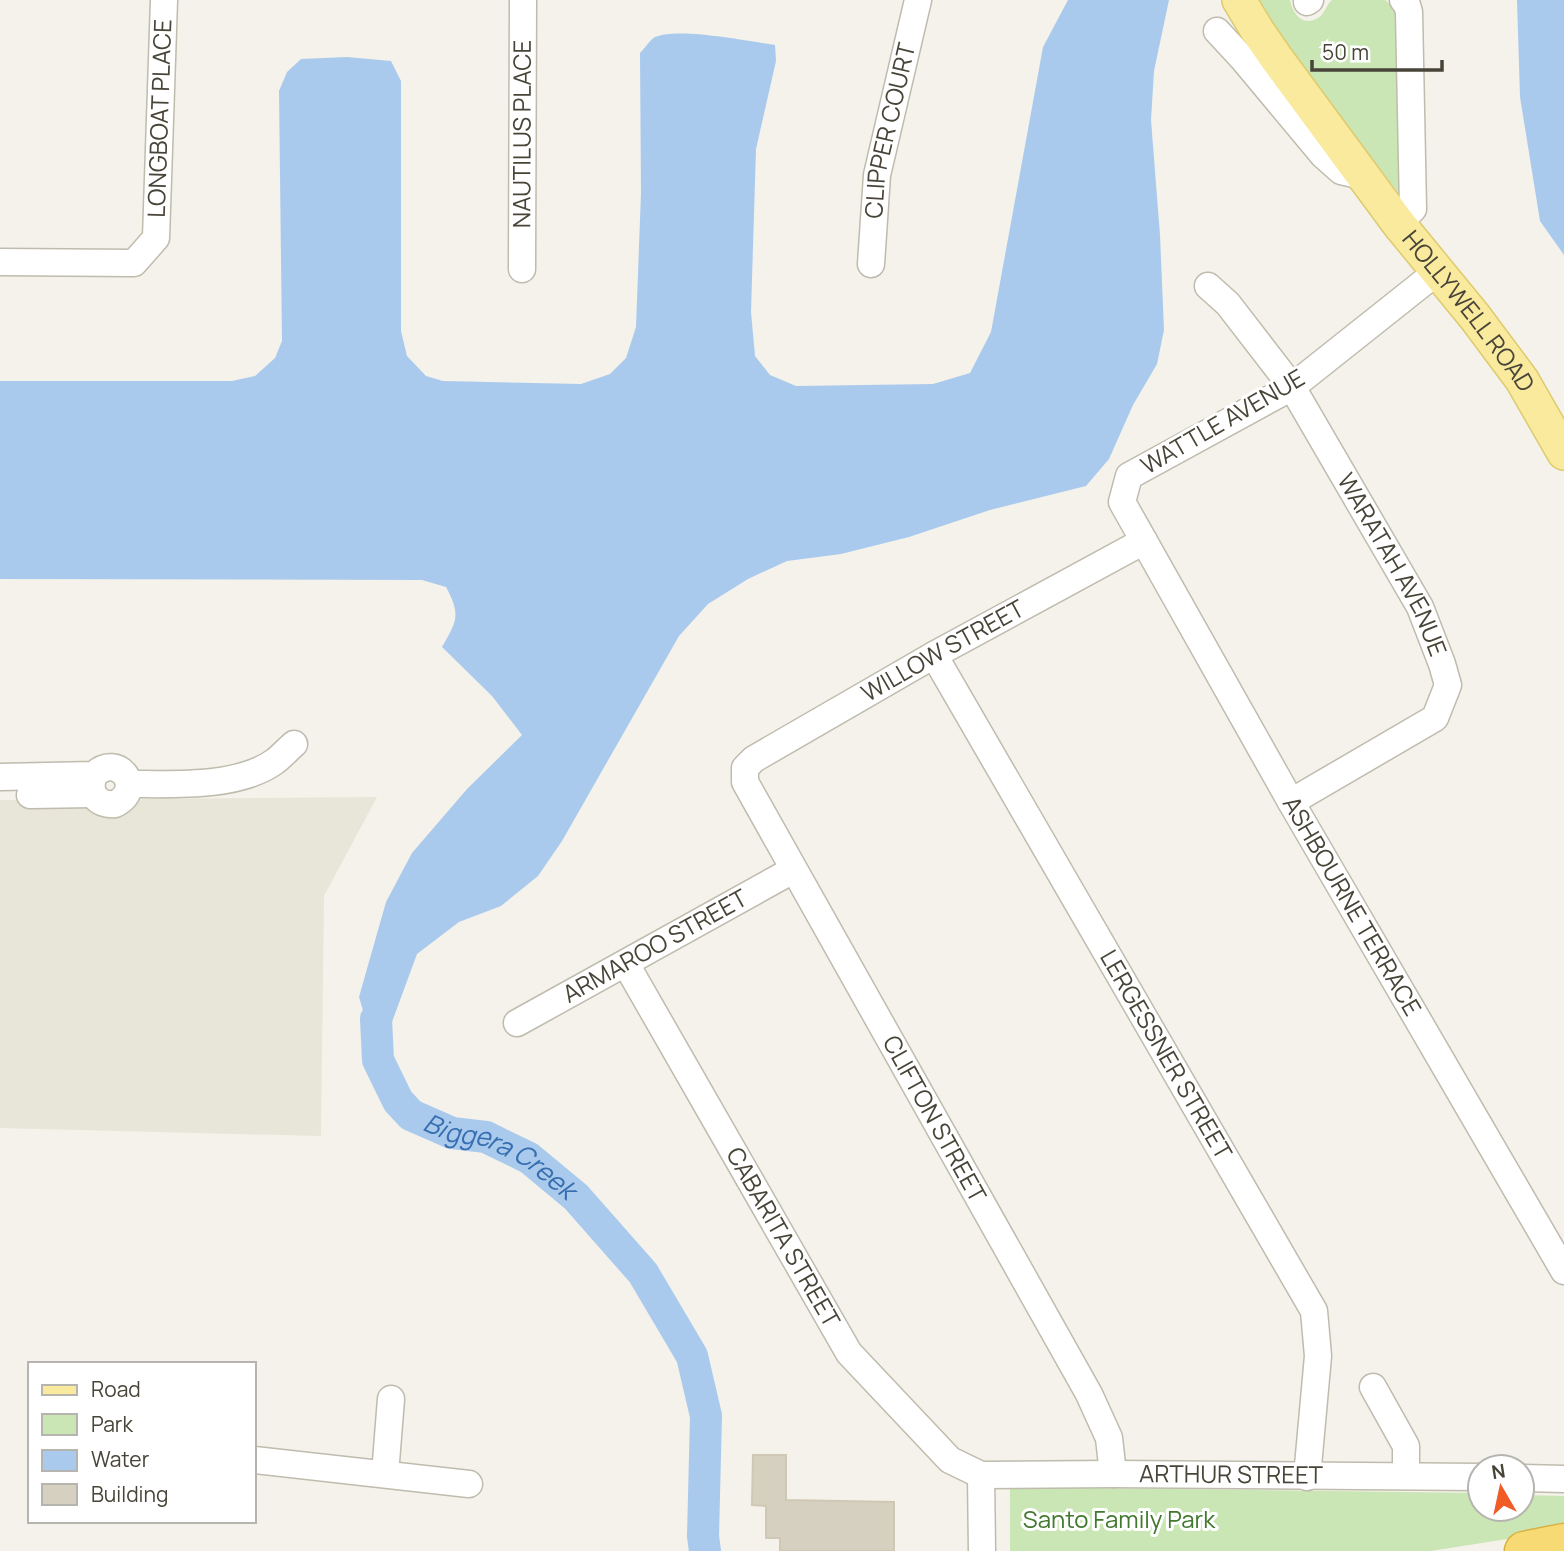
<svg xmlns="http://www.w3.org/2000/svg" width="1564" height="1551" font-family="Manrope,sans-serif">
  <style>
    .residential { fill: #e8e5d9 }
    .green { fill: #cae6b5 }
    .water { fill: #aacaed }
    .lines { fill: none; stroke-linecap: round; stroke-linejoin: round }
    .river { stroke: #aacaed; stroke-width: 32 }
    .building { fill: #d5d0c0; stroke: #d0c8b4; stroke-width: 2 }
    .minor-casing { stroke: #bfbbad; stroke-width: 29 }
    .major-casing { stroke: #deca6e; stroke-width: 36 }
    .highway-casing { stroke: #d6b142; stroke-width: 41 }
    .minor { stroke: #fff; stroke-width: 26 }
    .major { stroke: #f9ea9e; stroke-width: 33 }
    .highway { stroke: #f7da73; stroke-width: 38 }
    .labels { text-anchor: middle; stroke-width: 6; stroke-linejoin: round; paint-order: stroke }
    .street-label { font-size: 24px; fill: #484438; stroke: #fff }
    .park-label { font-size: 24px; fill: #41782e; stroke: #fff }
    .water-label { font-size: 26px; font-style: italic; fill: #366eb0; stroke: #fff }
  </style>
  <rect width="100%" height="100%" fill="#f4f2ea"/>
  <path class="residential" d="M 377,797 L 324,896 L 321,1136 L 0,1128 L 0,800 Z"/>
  <path class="green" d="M 1257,0 L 1290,0 C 1293,14 1302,27 1318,18 C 1325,14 1326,5 1332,0 L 1385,0 L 1394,7 L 1399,26 L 1401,196 L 1295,59 Z
    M 1010,1487 L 1480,1493 L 1480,1509 L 1522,1509 L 1522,1495 L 1564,1496 L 1564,1530 L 1431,1551 L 1010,1551 Z"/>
  <path class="water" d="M 1068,0 L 1169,0 L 1154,71 L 1151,120 L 1160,235 L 1164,330 L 1157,364 L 1133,405 L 1109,459 L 1086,486 L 990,510 L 909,537 L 841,554 L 787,561 L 748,579 L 708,604 L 679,636 L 562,841 L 538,876 L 501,906 L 459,922 L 417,954 L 378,1060 L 359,997 L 386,902 L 412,853 L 467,789 L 522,735 L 492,696 L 442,647 C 457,621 461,615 446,587 L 422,580 L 0,579 L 0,381 L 232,381 L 255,376 L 275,358 L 282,341 L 279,91 L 287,72 L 301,59 L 347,57 L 391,61 L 401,81 L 401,331 L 407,356 L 426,376 L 443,381 L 581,384 L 610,374 L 626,358 L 636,327 L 641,193 L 640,53 C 645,48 650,40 655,37 C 679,27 747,41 775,45 L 776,61 L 756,149 L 751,312 L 755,356 L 770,375 L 796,386 L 933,384 L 970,373 L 991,332 L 1043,47 Z
    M 1517,0 L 1564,0 L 1564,255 L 1540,221 L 1520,97 Z"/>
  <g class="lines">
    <path class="river" id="s1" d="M 376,1019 L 378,1060 L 398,1101 L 411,1115 L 452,1133 L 486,1137 L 529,1158 L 576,1197 L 643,1273 L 692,1356 L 706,1416 L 703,1536 L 705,1551"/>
  </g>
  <path class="building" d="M 753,1455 L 786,1455 L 786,1500 L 894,1502 L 894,1551 L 780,1551 L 780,1538 L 766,1538 L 766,1506 L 752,1505 Z"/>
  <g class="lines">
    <defs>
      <g id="minor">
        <path d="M 1307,2 L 1310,0"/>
        <path d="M 1217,31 L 1243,59 L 1323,155 L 1341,171 L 1363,176"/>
        <path d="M 1398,223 L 1413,209 L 1409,12 L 1407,5 L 1403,0"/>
        <path id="s2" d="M 0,262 L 134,263 L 156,238 L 164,0"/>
        <path id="s3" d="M 871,264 L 877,175 L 918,0"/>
        <path id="s4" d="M 522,269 L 523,0"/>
        <path id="s5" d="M 1438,271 L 1292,387 L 1129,476 L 1122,502 L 1291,802 L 1564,1271"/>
        <path id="s6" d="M 1208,286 L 1228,304 L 1292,387 L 1420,607 L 1442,664 L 1448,685 L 1435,718 L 1291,802"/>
        <path id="s7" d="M 934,655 L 1314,1311 L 1318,1356 L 1307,1477"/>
        <path d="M 0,777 L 94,775 C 118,751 146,789 115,804 C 97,806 87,792 94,775"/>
        <path d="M 129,784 C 173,784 237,788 274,762 C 281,757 287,750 294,744"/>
        <path d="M 30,795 L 93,794"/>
        <path id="s8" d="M 626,964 L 849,1353 L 950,1460 L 981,1475 L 1113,1474 L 1480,1477"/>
        <path id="s9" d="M 517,1023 L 793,870"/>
        <path d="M 1373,1387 L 1406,1446 L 1406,1476"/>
        <path d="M 254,1460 L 469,1484"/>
        <path d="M 385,1474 L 391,1399"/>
        <path id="s10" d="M 1113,1474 L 1109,1438 L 1089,1394 L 745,782 L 745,768 L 754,759 L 934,655 L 1144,541"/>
        <path d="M 981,1475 L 982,1551"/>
        <path d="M 1522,1478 L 1564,1479"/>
      </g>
      <g id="major">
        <path id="s11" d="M 1239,0 L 1257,30 L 1277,59 L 1398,223 L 1475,317 L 1522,380 L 1564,453"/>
      </g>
      <path id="highway" d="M 1524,1551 L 1564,1543"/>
    </defs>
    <use href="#minor" class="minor-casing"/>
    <use href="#major" class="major-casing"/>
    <use href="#highway" class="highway-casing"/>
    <use href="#minor" class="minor"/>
    <use href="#major" class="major"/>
    <use href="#highway" class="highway"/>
  </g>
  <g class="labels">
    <g class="street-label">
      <text dy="8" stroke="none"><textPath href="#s2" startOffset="287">LONGBOAT PLACE</textPath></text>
      <text dy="8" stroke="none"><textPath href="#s3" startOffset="135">CLIPPER COURT</textPath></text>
      <text dy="8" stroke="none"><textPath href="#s4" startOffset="135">NAUTILUS PLACE</textPath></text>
      <text dy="8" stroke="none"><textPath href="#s11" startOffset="387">HOLLYWELL ROAD</textPath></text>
      <text transform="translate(1223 422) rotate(-30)" y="8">WATTLE AVENUE</text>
      <text dy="8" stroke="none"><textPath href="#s6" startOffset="336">WARATAH AVENUE</textPath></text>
      <text dy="8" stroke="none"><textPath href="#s10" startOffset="1031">WILLOW STREET</textPath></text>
      <text dy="8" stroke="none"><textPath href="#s5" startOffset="864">ASHBOURNE TERRACE</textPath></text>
      <text dy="8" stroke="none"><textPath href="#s9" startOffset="158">ARMAROO STREET</textPath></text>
      <text dy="8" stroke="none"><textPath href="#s7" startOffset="462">LERGESSNER STREET</textPath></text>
      <text transform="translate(934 1119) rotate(61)" y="8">CLIFTON STREET</text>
      <text dy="8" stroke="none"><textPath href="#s8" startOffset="315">CABARITA STREET</textPath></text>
      <text dy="8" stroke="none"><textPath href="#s8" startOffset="880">ARTHUR STREET</textPath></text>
    </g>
    <g class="park-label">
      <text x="1119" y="1528">Santo Family Park</text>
    </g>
    <g class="water-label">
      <text dy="9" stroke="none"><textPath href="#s1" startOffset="205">Biggera Creek</textPath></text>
    </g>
  </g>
  <rect x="28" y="1362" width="228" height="161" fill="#ffffff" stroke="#b6b4af" stroke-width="2"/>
  <rect x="42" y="1385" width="35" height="10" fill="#f9ea9e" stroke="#b6b4af" stroke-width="2"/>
  <text x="91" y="1397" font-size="21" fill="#484438">Road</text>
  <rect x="42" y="1414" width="35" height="21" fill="#cae6b5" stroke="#b6b4af" stroke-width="2"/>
  <text x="91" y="1432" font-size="21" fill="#484438">Park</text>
  <rect x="42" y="1450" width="35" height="21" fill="#aacaed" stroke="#b6b4af" stroke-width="2"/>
  <text x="91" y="1467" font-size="21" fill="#484438">Water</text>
  <rect x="42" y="1484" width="35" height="21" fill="#d5d0c0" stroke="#b6b4af" stroke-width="2"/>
  <text x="91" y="1502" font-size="21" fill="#484438">Building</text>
  <g transform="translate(1501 1488) rotate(351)"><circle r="33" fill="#ffffff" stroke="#b6b4af" stroke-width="2"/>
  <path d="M0-5L12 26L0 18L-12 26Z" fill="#ef5c26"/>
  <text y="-10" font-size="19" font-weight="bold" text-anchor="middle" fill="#484438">N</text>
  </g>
  <path d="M1312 60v10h130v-10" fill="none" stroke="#484438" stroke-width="3.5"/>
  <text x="1322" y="60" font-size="21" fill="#484438" stroke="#ffffff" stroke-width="5" paint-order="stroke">50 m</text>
</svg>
